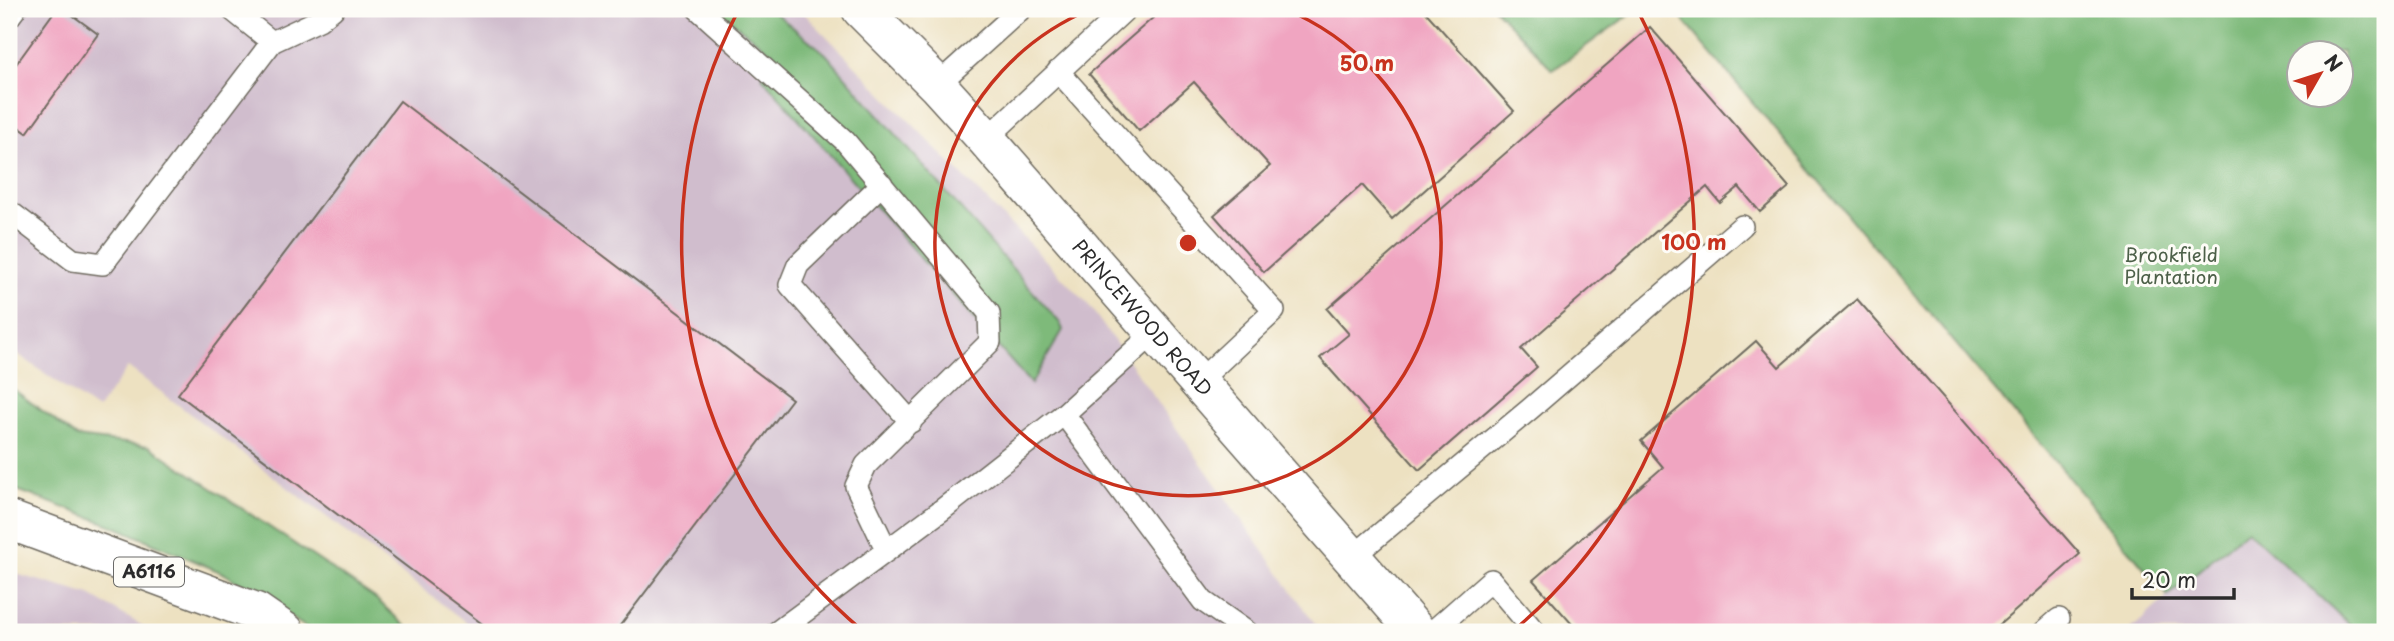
<svg xmlns="http://www.w3.org/2000/svg" width="2394" height="641" font-family="'Playpen Sans',sans-serif">
  <style>
    .industrial { fill: #d0bdcd }
    .forest { fill: #7eba7a; stroke: #547252; stroke-width: 2; fill-rule: evenodd }
    .building { fill: #f0a5c1 }
    .lines { fill: none; stroke-linecap: round; stroke-linejoin: round }
    .service-casing { stroke: #6f6b60; stroke-width: 24 }
    .minor-casing { stroke: #6f6b60; stroke-width: 41 }
    .primary-casing { stroke: #6f6b60; stroke-width: 41 }
    .service { stroke: #fff; stroke-width: 21 }
    .minor { stroke: #fff; stroke-width: 38 }
    .primary { stroke: #fff; stroke-width: 38 }
    .ring { fill: none; stroke: #c8321e; stroke-width: 3.5 }
    .labels { text-anchor: middle; stroke-width: 6; stroke-linejoin: round; paint-order: stroke }
    .shield { fill: #fdfcf7; stroke: #6a6a68; stroke-width: 2 }
    .shield-label { font-size: 18px; font-weight: bold; fill: #2b2b2b }
    .park-label { font-size: 19px; fill: #4d6049; stroke: #fdfcf7 }
    .street-label { font-size: 19px; fill: #2b2b2b; stroke: #fdfcf7 }
    .centre { fill: #c8321e; stroke: #fdfcf7; stroke-width: 3.5 }
    .ring-label { font-size: 21px; text-anchor: middle; font-weight: bold; fill: #c8321e; stroke: #fdfcf7; stroke-width: 6; stroke-linejoin: round; paint-order: stroke }
  </style>
  <rect width="100%" height="100%" fill="#fdfcf7"/>
  <filter id="ink" filterUnits="userSpaceOnUse"><feTurbulence type="fractalNoise" baseFrequency=".0143" numOctaves="2"/><feDisplacementMap in="SourceGraphic" scale="14" xChannelSelector="R" yChannelSelector="G"/><feConvolveMatrix kernelMatrix="1 2 1 2 8 2 1 2 1" color-interpolation-filters="sRGB"/></filter>
  <filter id="wash" filterUnits="userSpaceOnUse"><feTurbulence type="fractalNoise" baseFrequency=".00686" numOctaves="4" result="noise"/><feDisplacementMap in="SourceGraphic" scale="28" xChannelSelector="R" yChannelSelector="G"/><feGaussianBlur stdDeviation="1.57" result="paint"/><feColorMatrix in="noise" values="0 0 0 0 0 0 0 0 0 0 0 0 0 0 0 0 0 1.4 0 .05"/><feComposite in="paint" operator="in"/></filter>
  <g filter="url(#wash)">
    <rect width="100%" height="100%" fill="#ede1c1"/>
    <path class="industrial" d="M 9,9 L 800,9 L 1088,304 L 1321,632 L 479,632 L 128,367 L 97,410 L 9,348 Z
      M 2247,530 L 2358,632 L 2128,632 L 2168,596 Z
      M 9,572 L 90,595 L 153,632 L 9,632 Z"/>
    <path class="forest" d="M 716,9 L 770,9 L 826,54 L 1060,323 L 1063,330 L 1031,384 L 762,77 L 777,57 Z
      M 1495,9 L 1637,9 L 1553,70 Z
      M 1674,9 L 2385,9 L 2385,632 L 2358,632 L 2247,530 L 2168,596 ZM 2300,52 L 2342,52 L 2342,94 L 2300,94 Z
      M 9,386 L 77,437 L 149,446 L 375,598 L 412,632 L 313,632 L 225,574 L 116,527 L 9,487 Z"/>
    <g id="blocks">
      <path class="building" d="M 56,9 L 64,9 L 98,34 L 27,133 L 9,120 L 9,74 Z
        M 1163,9 L 1203,9 L 1206,12 L 1209,9 L 1423,9 L 1514,111 L 1392,219 L 1362,185 L 1264,272 L 1214,215 L 1270,166 L 1194,82 L 1139,131 L 1089,74 Z
        M 1650,27 L 1789,187 L 1760,212 L 1739,187 L 1720,203 L 1707,187 L 1521,349 L 1537,367 L 1419,470 L 1320,358 L 1349,334 L 1327,309 Z
        M 400,101 L 792,399 L 615,632 L 493,632 L 178,394 Z
        M 1857,299 L 2080,554 L 1991,632 L 1579,632 L 1533,580 L 1663,467 L 1641,441 L 1756,341 L 1779,367 Z"/>
    </g>
  </g>
  <g filter="url(#ink)">
    <use href="#blocks" fill-opacity="0" stroke="#6f6b60" stroke-width="2"/>
    <g class="lines">
      <defs>
        <path id="service" d="M 231,9 L 272,42
          M 698,9 L 845,141 L 989,313 L 990,342 L 866,465 L 856,486 L 887,551
          M 9,17 L 15,9
          M 1058,71 L 1274,311 L 1197,383
          M 937,85 L 1021,9
          M 986,139 L 1126,9
          M 882,184 L 798,265 L 790,285 L 911,422
          M 9,211 L 73,260 L 103,264 L 272,42 L 319,20 L 333,9
          M 1064,414 L 1203,601 L 1247,632
          M 1350,559 L 1530,409 L 1742,226
          M 777,632 L 943,509 L 1064,414 L 1154,333
          M 1432,632 L 1491,580 L 1535,632
          M 2044,632 L 2059,619"/>
        <g id="minor">
          <path id="s1" d="M 861,9 L 937,85 L 986,139 L 1417,632"/>
        </g>
        <path id="primary" d="M 9,520 L 256,612 L 285,632"/>
      </defs>
      <use href="#service" class="service-casing"/>
      <use href="#minor" class="minor-casing"/>
      <use href="#primary" class="primary-casing"/>
      <use href="#service" class="service"/>
      <use href="#minor" class="minor"/>
      <use href="#primary" class="primary"/>
    </g>
  </g>
  <g class="ring">
    <path d="M1285 9A253 253 0 1 1 1091 9"/>
    <path d="M863 631A506 506 0 0 1 739 9M1637 9A506 506 0 0 1 1513 631"/>
  </g>
  <g class="labels">
    <rect class="shield" x="114" y="557.5" width="70" height="29" rx="5"/>
    <g class="shield-label">
      <text x="149" y="578">A6116</text>
    </g>
    <g class="park-label">
      <text x="2171" y="262">Brookfield<tspan x="2171" dy="22">Plantation</tspan></text>
    </g>
    <g class="street-label">
      <text dy="7" stroke="none"><textPath href="#s1" startOffset="418">PRINCEWOOD ROAD</textPath></text>
    </g>
  </g>
  <circle cx="1188" cy="243" r="10" class="centre"/>
  <g class="ring-label">
    <text x="1367" y="71">50 m</text>
    <text x="1694" y="250">100 m</text>
  </g>
  <rect width="2394" height="641" fill="none" stroke="#fdfcf7" stroke-width="35"/>
  <g transform="translate(2320 74) rotate(51)"><circle r="33" fill="#fdfcf7" stroke="#a9a8a5" stroke-width="2"/>
  <path d="M0-5L12 26L0 18L-12 26Z" fill="#c8321e"/>
  <text y="-10" font-size="19" font-weight="bold" text-anchor="middle" fill="#2b2b2b">N</text>
  </g>
  <path d="M2132 588v10h102v-10" fill="none" stroke="#2b2b2b" stroke-width="3.5"/>
  <text x="2142" y="588" font-size="21" fill="#2b2b2b" stroke="#fdfcf7" stroke-width="5" paint-order="stroke">20 m</text>
</svg>
